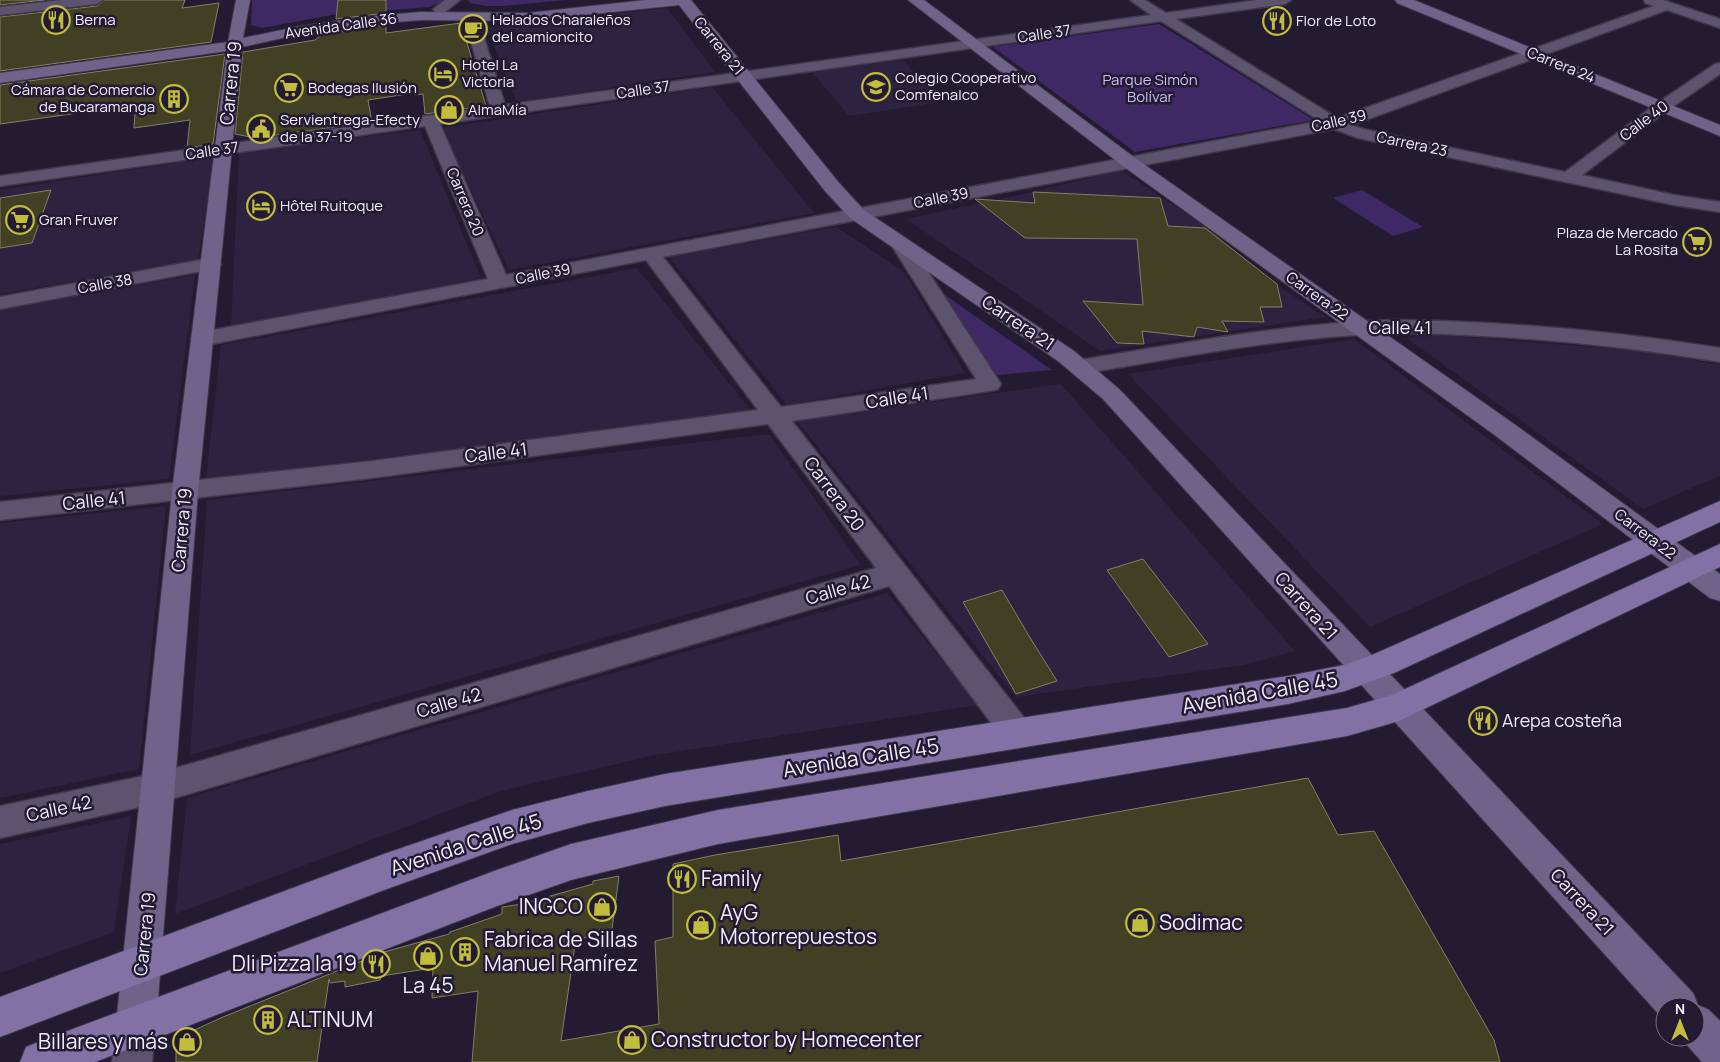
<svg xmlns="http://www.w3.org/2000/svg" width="1720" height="1062" font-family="Manrope,sans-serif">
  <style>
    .built { fill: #2d2340 }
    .green { fill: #3f2964 }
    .building { fill: #414024; stroke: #818062 }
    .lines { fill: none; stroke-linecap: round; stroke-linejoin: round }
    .street-casing { stroke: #3e384b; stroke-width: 3 }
    .secondary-casing { stroke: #3e384b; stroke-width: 2 }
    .primary-casing { stroke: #3e384b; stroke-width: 2 }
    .street { fill: #5c546f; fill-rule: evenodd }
    .secondary { fill: #6f638a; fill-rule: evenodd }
    .primary { fill: #8171a4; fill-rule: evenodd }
    .labels { text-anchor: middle; stroke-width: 5; stroke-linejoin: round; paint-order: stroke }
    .far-poi-label { font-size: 15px; fill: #f1edfd; stroke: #221b32; text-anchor: start }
    .far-street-label { font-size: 15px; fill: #f1edfd; stroke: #221b32 }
    .far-park-label { font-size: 15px; fill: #ccbaf6; stroke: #221b32 }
    .street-label { font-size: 18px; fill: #f1edfd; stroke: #221b32 }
    .poi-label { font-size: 18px; fill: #f1edfd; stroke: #221b32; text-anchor: start }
    .near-street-label { font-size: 21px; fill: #f1edfd; stroke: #221b32 }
    .near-poi-label { font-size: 21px; fill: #f1edfd; stroke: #221b32; text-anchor: start }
  </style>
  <rect width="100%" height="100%" fill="#221b32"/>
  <path class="built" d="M 667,8 L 715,72 L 517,102 L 485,25 L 526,23 Z
    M 903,60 L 941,102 L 849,116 L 812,72 Z
    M 712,87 L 814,213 L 509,270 L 442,128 Z
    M 420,130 L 481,278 L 231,327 L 239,152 Z
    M 215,157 L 198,260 L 0,294 L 0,190 Z
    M 1120,170 L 1208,228 L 1277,285 L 1325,317 L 1100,351 L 906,219 L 1033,192 Z
    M 837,227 L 904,272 L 965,373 L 787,405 L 669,257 Z
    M 637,268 L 753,413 L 206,479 L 221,345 Z
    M 195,275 L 169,479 L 0,496 L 0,310 Z
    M 1424,334 L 1644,351 L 1720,365 L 1720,476 L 1643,509 L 1408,339 Z
    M 1354,339 L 1603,524 L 1370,627 L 1128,374 Z
    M 1061,384 L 1295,651 L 1244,665 L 1016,697 L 797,421 Z
    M 769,434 L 861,565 L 190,755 L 207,500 Z
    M 166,506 L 139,769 L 0,798 L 0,523 Z
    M 887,593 L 978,705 L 655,755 L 501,791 L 175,914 L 187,798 Z
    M 131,816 L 114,932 L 0,973 L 0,844 Z"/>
  <path class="green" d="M 252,0 L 445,0 L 429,7 L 332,15 L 262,28 L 251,25 Z
    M 468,0 L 566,0 L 502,6 L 486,6 L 470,3 Z
    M 1159,24 L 1314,120 L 1135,152 L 993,47 Z
    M 1362,190 L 1423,227 L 1393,236 L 1333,198 Z
    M 938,290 L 1052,370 L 997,375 Z"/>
  <path class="building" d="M 0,0 L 45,0 L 0,5 Z
    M 105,0 L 185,0 L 182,8 L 219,3 L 211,42 L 0,71 L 0,17 L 97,6 Z
    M 338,0 L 386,0 L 386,13 L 336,19 Z
    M 461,23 L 486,106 L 425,114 L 423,94 L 414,95 L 414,93 L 368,100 L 372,122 L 255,138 L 235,134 L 243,52 L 315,40 L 322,34 L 374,26 L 386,25 L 386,33 Z
    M 225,54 L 213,144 L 187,148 L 190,120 L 134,128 L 135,112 L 129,113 L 128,106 L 0,124 L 0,85 Z
    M 51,190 L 32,243 L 0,248 L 0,198 Z
    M 1033,192 L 1160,198 L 1168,226 L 1205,228 L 1277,284 L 1282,307 L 1260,307 L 1264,322 L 1222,321 L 1228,332 L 1197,327 L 1194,337 L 1142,331 L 1144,344 L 1117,343 L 1083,301 L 1143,305 L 1137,239 L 1025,238 L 975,199 L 1035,203 Z
    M 1143,559 L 1176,602 L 1208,644 L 1169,657 L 1107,570 Z
    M 1002,590 L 1029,636 L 1057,681 L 1016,694 L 963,602 Z
    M 1308,778 L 1338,835 L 1374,831 L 1494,1040 L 1500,1062 L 472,1062 L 478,991 L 432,998 L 433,968 L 381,976 L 380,980 L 345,987 L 345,981 L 330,983 L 329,979 L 317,1062 L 176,1062 L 176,1045 L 190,1032 L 223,1017 L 384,952 L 449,934 L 450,932 L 502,914 L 502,907 L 522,904 L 593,884 L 593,881 L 619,876 L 611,937 L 576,938 L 561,1041 L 659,1024 L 655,941 L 673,937 L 673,864 L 715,855 L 838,835 L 841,861 Z"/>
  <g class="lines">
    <defs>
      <path id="street" d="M 62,0 L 103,0 L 97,4 L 0,15 L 0,7 Z
        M 445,0 L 460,0 L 445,12 L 435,12 L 433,9 Z
        M 1130,0 L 1145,0 L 1166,13 L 1257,0 L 1291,0 L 1285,4 L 1176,19 L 1337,118 L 1654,6 L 1645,3 L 1644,0 L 1663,0 L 1720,19 L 1720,28 L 1667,10 L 1352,125 L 1363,129 L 1565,172 L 1656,104 L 1715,64 L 1720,63 L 1720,74 L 1668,110 L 1582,175 L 1674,195 L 1720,202 L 1720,212 L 1674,205 L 1358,138 L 1334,129 L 663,257 L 781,407 L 976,379 L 890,243 L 893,239 L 900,237 L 907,239 L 1001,384 L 998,389 L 990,391 L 792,421 L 1029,724 L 1034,734 L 1029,744 L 1018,748 L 1007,744 L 889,586 L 158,803 L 0,838 L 0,806 L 158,773 L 876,568 L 768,424 L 372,478 L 0,520 L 0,502 L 372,461 L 758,410 L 646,260 L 202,346 L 194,344 L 191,339 L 194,334 L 202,332 L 488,279 L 425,126 L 0,186 L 0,176 L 490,107 L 464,18 L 471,14 L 478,18 L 505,105 L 1151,15 ZM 1161,21 L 1320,121 L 506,275 L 440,124 Z
        M 211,258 L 218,260 L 221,264 L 218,268 L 0,309 L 0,297 Z
        M 1394,320 C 1503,321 1612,331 1720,348 L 1720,362 C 1641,349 1562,340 1483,336 C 1447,334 1412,332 1377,334 C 1277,338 1178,358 1080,374 L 1072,372 L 1069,367 L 1072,362 L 1080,360 C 1184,343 1288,323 1394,320 Z
        M 136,1006 L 150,1011 L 155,1025 L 152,1062 L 112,1062 L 117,1025 L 122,1011 Z"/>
      <path id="secondary" d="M 236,0 L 250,0 L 243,38 L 301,26 L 374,16 L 421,12 L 528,13 L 646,0 L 691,0 L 839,183 L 864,210 L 1074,351 L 1119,389 L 1693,993 L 1698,1005 L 1709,1010 L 1720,1021 L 1720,1062 L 1702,1062 L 1681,1038 L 1695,1037 L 1695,1007 L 1665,1007 L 1665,1021 L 1103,399 L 1058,361 L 850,218 L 825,191 L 679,5 L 528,21 L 421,20 L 374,24 L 301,34 L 242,47 L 198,492 L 156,1025 L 150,1039 L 136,1045 L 122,1039 L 116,1025 L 172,492 L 227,51 L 0,83 L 0,73 L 228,42 Z
        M 908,0 L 924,0 L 1135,158 L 1514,424 L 1720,574 L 1720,601 L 1710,598 L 1496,436 L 1123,166 Z
        M 1395,0 L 1414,0 L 1720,125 L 1720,136 L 1397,3 Z"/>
      <path id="primary" d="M 1720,501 L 1720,522 L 1394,673 L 1345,691 L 1288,704 L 665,806 L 588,823 L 512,844 L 384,890 L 0,1037 L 0,997 L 384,854 L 512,810 L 588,791 L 665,774 L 1288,676 L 1344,665 L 1372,655 Z
        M 1720,544 L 1720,567 L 1399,721 L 1347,736 L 718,844 L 571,880 L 497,906 L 95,1062 L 20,1062 L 26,1047 L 41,1041 L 497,870 L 571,844 L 718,810 L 1290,717 L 1347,708 L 1392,695 Z"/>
    </defs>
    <use href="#street" class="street-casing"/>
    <use href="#secondary" class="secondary-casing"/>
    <use href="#primary" class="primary-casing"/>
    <use href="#street" class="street"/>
    <use href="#secondary" class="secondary"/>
    <use href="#primary" class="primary"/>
  </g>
  <defs>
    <symbol id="restaurant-ring" viewBox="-11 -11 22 22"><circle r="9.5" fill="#221b32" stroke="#c3bd3e" stroke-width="1.5"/><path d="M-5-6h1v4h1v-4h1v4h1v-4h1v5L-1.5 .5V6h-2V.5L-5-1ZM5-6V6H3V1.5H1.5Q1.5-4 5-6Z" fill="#c3bd3e"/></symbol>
    <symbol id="cafe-ring" viewBox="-11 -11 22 22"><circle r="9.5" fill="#221b32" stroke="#c3bd3e" stroke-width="1.5"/><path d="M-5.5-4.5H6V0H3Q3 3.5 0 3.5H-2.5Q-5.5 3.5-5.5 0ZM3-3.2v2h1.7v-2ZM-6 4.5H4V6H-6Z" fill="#c3bd3e"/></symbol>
    <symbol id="hotel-ring" viewBox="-11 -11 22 22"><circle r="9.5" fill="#221b32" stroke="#c3bd3e" stroke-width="1.5"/><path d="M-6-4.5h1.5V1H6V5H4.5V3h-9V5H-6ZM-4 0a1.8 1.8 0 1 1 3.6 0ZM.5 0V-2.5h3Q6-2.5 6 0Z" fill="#c3bd3e"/></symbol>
    <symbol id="school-ring" viewBox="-11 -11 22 22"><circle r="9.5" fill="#221b32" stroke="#c3bd3e" stroke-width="1.5"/><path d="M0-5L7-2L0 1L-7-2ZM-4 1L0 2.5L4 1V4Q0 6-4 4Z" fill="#c3bd3e"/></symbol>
    <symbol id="supermarket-ring" viewBox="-11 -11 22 22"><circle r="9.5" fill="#221b32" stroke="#c3bd3e" stroke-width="1.5"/><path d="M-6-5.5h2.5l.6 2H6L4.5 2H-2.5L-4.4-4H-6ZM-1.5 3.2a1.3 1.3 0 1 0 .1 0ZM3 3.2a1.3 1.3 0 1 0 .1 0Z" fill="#c3bd3e"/></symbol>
    <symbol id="building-ring" viewBox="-11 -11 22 22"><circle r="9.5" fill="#221b32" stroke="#c3bd3e" stroke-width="1.5"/><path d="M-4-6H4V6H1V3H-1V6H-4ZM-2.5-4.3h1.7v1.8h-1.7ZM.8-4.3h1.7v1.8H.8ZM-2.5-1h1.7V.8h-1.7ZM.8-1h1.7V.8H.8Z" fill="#c3bd3e"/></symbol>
    <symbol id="shop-ring" viewBox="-11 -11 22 22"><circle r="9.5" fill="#221b32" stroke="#c3bd3e" stroke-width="1.5"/><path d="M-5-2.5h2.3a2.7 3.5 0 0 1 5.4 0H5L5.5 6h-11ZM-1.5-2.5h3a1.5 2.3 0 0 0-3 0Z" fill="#c3bd3e"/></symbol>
    <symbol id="civic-ring" viewBox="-11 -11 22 22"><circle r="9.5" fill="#221b32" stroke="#c3bd3e" stroke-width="1.5"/><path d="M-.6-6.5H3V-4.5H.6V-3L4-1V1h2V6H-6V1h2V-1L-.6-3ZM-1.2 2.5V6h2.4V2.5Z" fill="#c3bd3e"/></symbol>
  </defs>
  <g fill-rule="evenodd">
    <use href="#restaurant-ring" x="40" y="4" width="32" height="32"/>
    <use href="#restaurant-ring" x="1261" y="5" width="32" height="32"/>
    <use href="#cafe-ring" x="457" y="13" width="32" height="32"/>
    <use href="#hotel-ring" x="427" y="58" width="32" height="32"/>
    <use href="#school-ring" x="860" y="71" width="32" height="32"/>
    <use href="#supermarket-ring" x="273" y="72" width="32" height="32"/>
    <use href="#building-ring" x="158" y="83" width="32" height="32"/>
    <use href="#shop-ring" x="433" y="94" width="32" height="32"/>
    <use href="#civic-ring" x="245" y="113" width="32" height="32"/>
    <use href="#hotel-ring" x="245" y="190" width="32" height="32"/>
    <use href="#supermarket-ring" x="4" y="204" width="32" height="32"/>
    <use href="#supermarket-ring" x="1681" y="226" width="32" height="32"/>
    <use href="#restaurant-ring" x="1467" y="705" width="32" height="32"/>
    <use href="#restaurant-ring" x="666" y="863" width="32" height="32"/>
    <use href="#shop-ring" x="586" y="891" width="32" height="32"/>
    <use href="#shop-ring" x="1124" y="907" width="32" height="32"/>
    <use href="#shop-ring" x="685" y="909" width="32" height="32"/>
    <use href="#building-ring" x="449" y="936" width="32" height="32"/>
    <use href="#shop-ring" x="412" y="940" width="32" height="32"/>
    <use href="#restaurant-ring" x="360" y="948" width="32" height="32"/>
    <use href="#building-ring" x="252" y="1004" width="32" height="32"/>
    <use href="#shop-ring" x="616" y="1024" width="32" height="32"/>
    <use href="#shop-ring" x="171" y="1026" width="32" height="32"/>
  </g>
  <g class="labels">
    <g class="far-poi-label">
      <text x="75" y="25">Berna</text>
      <text x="492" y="25">Helados Charaleños<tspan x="492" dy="17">del camioncito</tspan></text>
      <text x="1296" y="26">Flor de Loto</text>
      <text x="462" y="70">Hotel La<tspan x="462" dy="17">Victoria</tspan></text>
      <text x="895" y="83">Colegio Cooperativo<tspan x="895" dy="17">Comfenalco</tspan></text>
      <text x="308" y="93">Bodegas Ilusión</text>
      <text x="155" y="95" text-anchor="end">Cámara de Comercio<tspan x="155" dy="17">de Bucaramanga</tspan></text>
      <text x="468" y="115">AlmaMía</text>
      <text x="280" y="125">Servientrega-Efecty<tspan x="280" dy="17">de la 37-19</tspan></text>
      <text x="280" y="211">Hôtel Ruitoque</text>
      <text x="39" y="225">Gran Fruver</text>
      <text x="1678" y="238" text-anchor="end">Plaza de Mercado<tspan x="1678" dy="17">La Rosita</tspan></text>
    </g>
    <g class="far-street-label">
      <text transform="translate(341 26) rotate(-8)" y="5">Avenida Calle 36</text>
      <text transform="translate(1044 34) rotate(-8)" y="5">Calle 37</text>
      <text transform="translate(719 46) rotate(51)" y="5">Carrera 21</text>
      <text transform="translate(1561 65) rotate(22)" y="5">Carrera 24</text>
      <text transform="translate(643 90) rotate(-8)" y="5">Calle 37</text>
      <text transform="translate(1339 121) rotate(-13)" y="5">Calle 39</text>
      <text transform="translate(1644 121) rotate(-37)" y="5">Calle 40</text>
      <text transform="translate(1412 144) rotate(12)" y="5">Carrera 23</text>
      <text transform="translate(212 151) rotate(-8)" y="5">Calle 37</text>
      <text transform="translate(941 198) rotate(-11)" y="5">Calle 39</text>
      <text transform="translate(465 202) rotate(67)" y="5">Carrera 20</text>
      <text transform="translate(543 274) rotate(-11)" y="5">Calle 39</text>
      <text transform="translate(105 284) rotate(-10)" y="5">Calle 38</text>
      <text transform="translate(1317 296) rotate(35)" y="5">Carrera 22</text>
      <text transform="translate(1645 534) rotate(37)" y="5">Carrera 22</text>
    </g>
    <g class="far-park-label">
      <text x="1150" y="85">Parque Simón<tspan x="1150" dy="17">Bolívar</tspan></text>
    </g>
    <g class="street-label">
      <text transform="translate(231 83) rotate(-84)" y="6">Carrera 19</text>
      <text transform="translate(1018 323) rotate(34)" y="6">Carrera 21</text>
      <text x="1400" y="334">Calle 41</text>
      <text transform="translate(897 398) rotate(-9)" y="6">Calle 41</text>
      <text transform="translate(496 453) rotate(-7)" y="6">Calle 41</text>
      <text transform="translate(834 494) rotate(53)" y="6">Carrera 20</text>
      <text transform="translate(94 501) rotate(-6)" y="6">Calle 41</text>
      <text transform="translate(182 530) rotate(-85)" y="6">Carrera 19</text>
      <text transform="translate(838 590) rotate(-16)" y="6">Calle 42</text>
      <text transform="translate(1306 606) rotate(48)" y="6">Carrera 21</text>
      <text transform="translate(449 703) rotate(-16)" y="6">Calle 42</text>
      <text transform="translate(59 809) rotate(-12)" y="6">Calle 42</text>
      <text transform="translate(1582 902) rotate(47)" y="6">Carrera 21</text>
      <text transform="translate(145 934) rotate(-84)" y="6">Carrera 19</text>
    </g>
    <g class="poi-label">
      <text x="1502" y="727">Arepa costeña</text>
    </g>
    <g class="near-street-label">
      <text transform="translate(1260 693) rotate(-10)" y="7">Avenida Calle 45</text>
      <text transform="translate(861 758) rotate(-9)" y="7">Avenida Calle 45</text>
      <text transform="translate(466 845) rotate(-18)" y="7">Avenida Calle 45</text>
    </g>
    <g class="near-poi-label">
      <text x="701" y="886">Family</text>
      <text x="583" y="914" text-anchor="end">INGCO</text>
      <text x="720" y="920">AyG<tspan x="720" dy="24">Motorrepuestos</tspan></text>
      <text x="1159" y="930">Sodimac</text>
      <text x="484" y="947">Fabrica de Sillas<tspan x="484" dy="24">Manuel Ramírez</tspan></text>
      <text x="357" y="971" text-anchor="end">Dli Pizza la 19</text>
      <text x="428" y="993" text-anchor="middle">La 45</text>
      <text x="287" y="1027">ALTINUM</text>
      <text x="651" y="1047">Constructor by Homecenter</text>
      <text x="168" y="1049" text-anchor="end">Billares y más</text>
    </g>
  </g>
  <g transform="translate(1680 1022)"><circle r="24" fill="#221b32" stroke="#756f83"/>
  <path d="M0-4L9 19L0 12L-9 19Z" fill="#c3bd3e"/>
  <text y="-8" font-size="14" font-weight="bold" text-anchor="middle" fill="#f1edfd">N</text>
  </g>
</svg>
